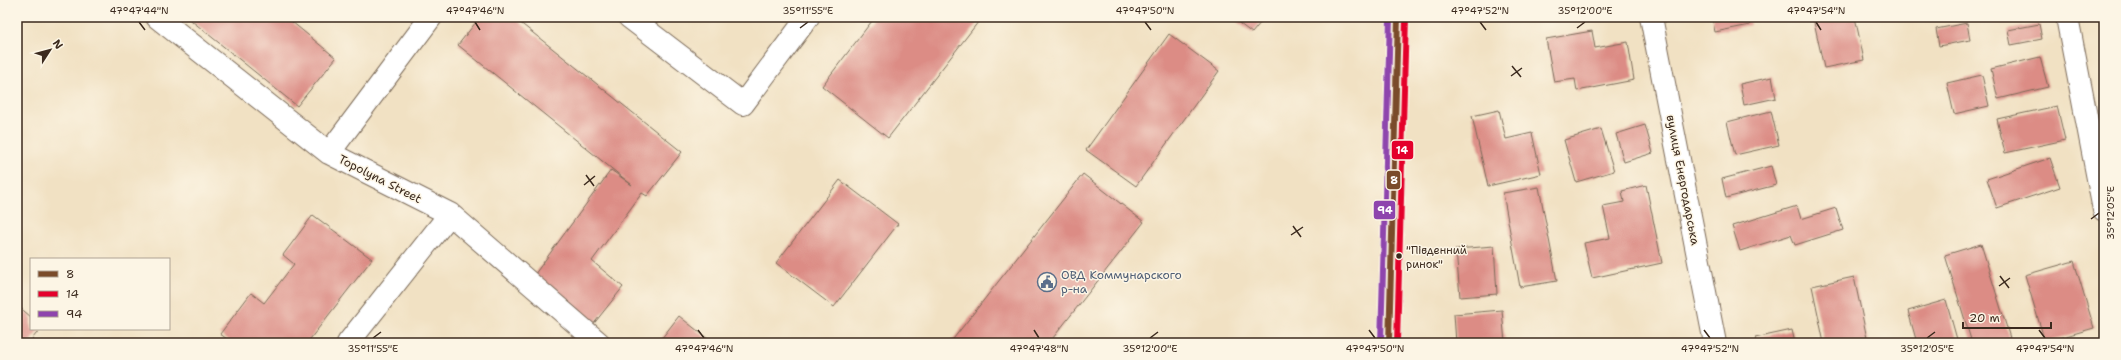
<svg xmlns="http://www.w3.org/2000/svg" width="2121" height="360" font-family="'Shantell Sans',sans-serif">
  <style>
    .building { fill: #dc8c85 }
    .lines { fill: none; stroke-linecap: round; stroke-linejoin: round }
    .minor-casing { stroke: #7b6a58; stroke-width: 24 }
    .major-casing { stroke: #7b6a58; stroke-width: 24 }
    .minor { stroke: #fff; stroke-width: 22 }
    .major { stroke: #f7c06b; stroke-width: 22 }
    .bus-1-casing { stroke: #fcf5e5; stroke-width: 9 }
    .bus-2-casing { stroke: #fcf5e5; stroke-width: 9 }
    .bus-3-casing { stroke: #fcf5e5; stroke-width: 9 }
    .bus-1 { stroke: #7a4b2a; stroke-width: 6 }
    .bus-2 { stroke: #e4002b; stroke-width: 6 }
    .bus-3 { stroke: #8e44ad; stroke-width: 6 }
    .ticks { fill: none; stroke: #3b2a1e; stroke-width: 1.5 }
    .bus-dot { fill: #3b2a1e; stroke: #fcf5e5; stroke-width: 1.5 }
    .labels { text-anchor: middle; stroke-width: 3; stroke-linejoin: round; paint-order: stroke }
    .bus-label { font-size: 11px; fill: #3b2a1e; stroke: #fcf5e5; text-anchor: start }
    .street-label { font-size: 12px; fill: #3b2a1e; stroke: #fcf5e5 }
    .service-label { font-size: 12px; fill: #4e5e75; stroke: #fcf5e5; text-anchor: start }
    .line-badge { stroke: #fcf5e5; stroke-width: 1.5 }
    .badge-label { font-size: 11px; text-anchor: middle; font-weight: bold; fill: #fff }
    .neatline { fill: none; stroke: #3b2a1e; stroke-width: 1.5 }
    .ticks-label { font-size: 10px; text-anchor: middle; fill: #3b2a1e }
  </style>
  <rect width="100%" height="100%" fill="#fcf5e5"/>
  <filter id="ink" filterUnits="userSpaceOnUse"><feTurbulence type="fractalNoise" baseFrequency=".025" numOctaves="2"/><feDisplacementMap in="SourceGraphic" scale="8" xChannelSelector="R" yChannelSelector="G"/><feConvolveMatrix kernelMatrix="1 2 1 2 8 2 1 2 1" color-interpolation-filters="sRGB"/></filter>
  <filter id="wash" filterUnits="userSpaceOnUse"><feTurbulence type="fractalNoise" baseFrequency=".012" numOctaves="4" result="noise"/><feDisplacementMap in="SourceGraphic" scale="16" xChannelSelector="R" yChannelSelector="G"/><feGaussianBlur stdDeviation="0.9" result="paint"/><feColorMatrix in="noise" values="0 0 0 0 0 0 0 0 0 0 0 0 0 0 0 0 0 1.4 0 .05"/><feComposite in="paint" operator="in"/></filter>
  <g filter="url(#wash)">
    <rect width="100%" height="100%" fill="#f1e1c3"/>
    <g id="blocks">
      <path class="building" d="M 187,17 L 286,17 L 336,58 L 297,106 Z
        M 480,17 L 513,17 L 682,152 L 647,196 L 642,193 L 592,261 L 623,287 L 592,326 L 532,278 L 611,170 L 632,185 L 458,45 Z
        M 875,17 L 982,17 L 888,138 L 822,86 Z
        M 1231,17 L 1265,17 L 1252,33 Z
        M 1712,17 L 1748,17 L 1750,25 L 1715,32 Z
        M 1813,17 L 1855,17 L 1864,60 L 1824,68 Z
        M 1967,23 L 1970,40 L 1939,46 L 1936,29 Z
        M 2039,24 L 2042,39 L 2011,45 L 2008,30 Z
        M 1592,31 L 1595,48 L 1628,42 L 1634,80 L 1577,91 L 1575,79 L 1554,82 L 1546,39 Z
        M 1169,34 L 1219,71 L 1136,186 L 1086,150 Z
        M 2040,57 L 2048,87 L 1998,99 L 1991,69 Z
        M 1982,75 L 1989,106 L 1954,114 L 1947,83 Z
        M 1772,77 L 1776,98 L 1744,105 L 1740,84 Z
        M 2057,106 L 2065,140 L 2005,153 L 1997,119 Z
        M 1499,110 L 1506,139 L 1532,133 L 1541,174 L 1488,186 L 1472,116 Z
        M 1771,111 L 1779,145 L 1735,155 L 1727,122 Z
        M 1645,125 L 1653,153 L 1624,162 L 1616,134 Z
        M 1601,129 L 1614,171 L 1576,182 L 1564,140 Z
        M 2050,158 L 2060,187 L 1997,208 L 1987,179 Z
        M 1771,166 L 1776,185 L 1726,198 L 1722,179 Z
        M 1083,174 L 1144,222 L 1049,343 L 950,343 Z
        M 840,180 L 898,224 L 834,307 L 776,263 Z
        M 1646,185 L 1662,263 L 1592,278 L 1584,243 L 1610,238 L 1603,206 L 1624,202 L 1622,191 Z
        M 1539,187 L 1557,281 L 1520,287 L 1503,193 Z
        M 1797,206 L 1801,219 L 1836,208 L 1843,230 L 1795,245 L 1791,235 L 1740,251 L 1732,226 Z
        M 313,215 L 372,259 L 307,343 L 233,343 L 220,334 L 251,293 L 264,303 L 294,264 L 283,255 Z
        M 1981,244 L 2010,338 L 1992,343 L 1972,343 L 1945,255 Z
        M 1494,246 L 1497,294 L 1460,297 L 1456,249 Z
        M 2074,261 L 2094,328 L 2045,342 L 2025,275 Z
        M 1854,277 L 1868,343 L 1824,343 L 1812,286 Z
        M 1946,300 L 1958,343 L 1917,343 L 1908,311 Z
        M 17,305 L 31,317 L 31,329 L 40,329 L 29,343 L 17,343 Z
        M 1502,310 L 1505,343 L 1456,343 L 1454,314 Z
        M 679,316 L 713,343 L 658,343 Z
        M 1792,330 L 1795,343 L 1756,343 L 1755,338 Z"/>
    </g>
  </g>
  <g filter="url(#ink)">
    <use href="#blocks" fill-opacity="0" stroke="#7b6a58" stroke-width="1"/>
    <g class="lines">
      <defs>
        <path id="minor" d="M 157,17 L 329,153 L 450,214 L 599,343
          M 629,17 L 743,104 L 808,17
          M 1651,17 L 1715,343
          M 2067,17 L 2104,210
          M 329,153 L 431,17
          M 348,343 L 450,214"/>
        <path id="major" d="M 1389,343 L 1398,17"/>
      </defs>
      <use href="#minor" class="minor-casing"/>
      <use href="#major" class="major-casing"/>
      <use href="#minor" class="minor"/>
      <use href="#major" class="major"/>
      <defs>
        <path id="bus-1" d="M 1389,343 L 1398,17"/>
        <path id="bus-2" d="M 1397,343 L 1406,17"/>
        <path id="bus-3" d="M 1381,343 L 1390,17"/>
      </defs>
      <use href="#bus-1" class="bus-1-casing"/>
      <use href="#bus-2" class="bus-2-casing"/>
      <use href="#bus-3" class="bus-3-casing"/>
      <use href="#bus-1" class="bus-1"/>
      <use href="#bus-2" class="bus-2"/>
      <use href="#bus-3" class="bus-3"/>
    </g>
  </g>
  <path class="ticks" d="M 139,22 L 145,30M 475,22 L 480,30M 1145,22 L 1151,30M 1480,22 L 1486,30M 1816,22 L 1821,30M 800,28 L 808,22M 1577,28 L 1585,22M 1512,66 L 1521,77M 1511,76 L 1522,68M 586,175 L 594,186M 584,185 L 595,176M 2091,219 L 2099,213M 1293,226 L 1301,237M 1291,235 L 1303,227M 2000,276 L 2009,288M 1999,286 L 2010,278M 698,330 L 704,338M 1034,330 L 1039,338M 1369,330 L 1375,338M 1704,330 L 1710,338M 2039,330 L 2045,338M 373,338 L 381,332M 1150,338 L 1158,332M 1927,338 L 1935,332"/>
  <defs>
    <symbol id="civic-ring" viewBox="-11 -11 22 22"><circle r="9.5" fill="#fcf5e5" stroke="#5c6f8a" stroke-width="1.5"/><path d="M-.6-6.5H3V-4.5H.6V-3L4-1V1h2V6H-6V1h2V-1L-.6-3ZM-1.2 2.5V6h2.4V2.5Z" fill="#5c6f8a"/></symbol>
  </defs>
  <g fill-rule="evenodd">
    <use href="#civic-ring" x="1036" y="271" width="22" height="22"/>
  </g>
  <circle class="bus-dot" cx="1399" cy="256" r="3.5"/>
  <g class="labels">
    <g class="bus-label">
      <text x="1406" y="254">"Південний<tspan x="1406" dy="14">ринок"</tspan></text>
    </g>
    <g class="street-label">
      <text transform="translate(380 179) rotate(27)" y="4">Topolyna Street</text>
      <text transform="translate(1683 180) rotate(79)" y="4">вулиця Енергодарська</text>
    </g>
    <g class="service-label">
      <text x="1061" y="279">ОВД Коммунарского<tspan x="1061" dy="14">р-на</tspan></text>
    </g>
  </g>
  <g class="line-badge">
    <rect x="1391" y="140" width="23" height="20" rx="4" fill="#e4002b"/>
    <rect x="1386" y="170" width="15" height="20" rx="4" fill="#7a4b2a"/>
    <rect x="1373" y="200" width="23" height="20" rx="4" fill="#8e44ad"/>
  </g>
  <g class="badge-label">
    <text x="1402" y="154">14</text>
    <text x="1394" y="184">8</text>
    <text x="1385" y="214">94</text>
  </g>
  <rect width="2121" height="360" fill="none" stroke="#fcf5e5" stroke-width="44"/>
  <rect x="30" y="258" width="140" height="72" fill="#fcf5e5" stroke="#afa495"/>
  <rect x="38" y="271" width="20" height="6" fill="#7a4b2a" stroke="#afa495"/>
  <text x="66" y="278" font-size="12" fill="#3b2a1e">8</text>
  <rect x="38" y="291" width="20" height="6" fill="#e4002b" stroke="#afa495"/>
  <text x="66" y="298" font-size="12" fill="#3b2a1e">14</text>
  <rect x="38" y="311" width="20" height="6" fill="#8e44ad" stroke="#afa495"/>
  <text x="66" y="318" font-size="12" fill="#3b2a1e">94</text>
  <g transform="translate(50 50) rotate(54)" stroke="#fcf5e5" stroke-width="3" paint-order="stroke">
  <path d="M0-3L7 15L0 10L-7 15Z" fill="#3b2a1e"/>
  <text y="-6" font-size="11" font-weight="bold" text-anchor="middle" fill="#3b2a1e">N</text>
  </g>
  <path d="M1963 322v6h88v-6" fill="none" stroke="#3b2a1e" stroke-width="2"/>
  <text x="1969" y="322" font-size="12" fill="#3b2a1e" stroke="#fcf5e5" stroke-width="3" paint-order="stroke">20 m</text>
  <rect x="22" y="22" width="2077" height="316" class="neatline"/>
  <g class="ticks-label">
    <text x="139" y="14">47°47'44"N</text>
    <text x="475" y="14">47°47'46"N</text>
    <text x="808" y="14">35°11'55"E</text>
    <text x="1145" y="14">47°47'50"N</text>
    <text x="1480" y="14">47°47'52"N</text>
    <text x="1585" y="14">35°12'00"E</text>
    <text x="1816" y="14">47°47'54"N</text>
    <text transform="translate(2110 213) rotate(-90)" y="4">35°12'05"E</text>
    <text x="373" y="352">35°11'55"E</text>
    <text x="704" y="352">47°47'46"N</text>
    <text x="1039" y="352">47°47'48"N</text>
    <text x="1150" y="352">35°12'00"E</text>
    <text x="1375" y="352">47°47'50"N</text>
    <text x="1710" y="352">47°47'52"N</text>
    <text x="1927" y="352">35°12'05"E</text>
    <text x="2045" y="352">47°47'54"N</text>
  </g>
</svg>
